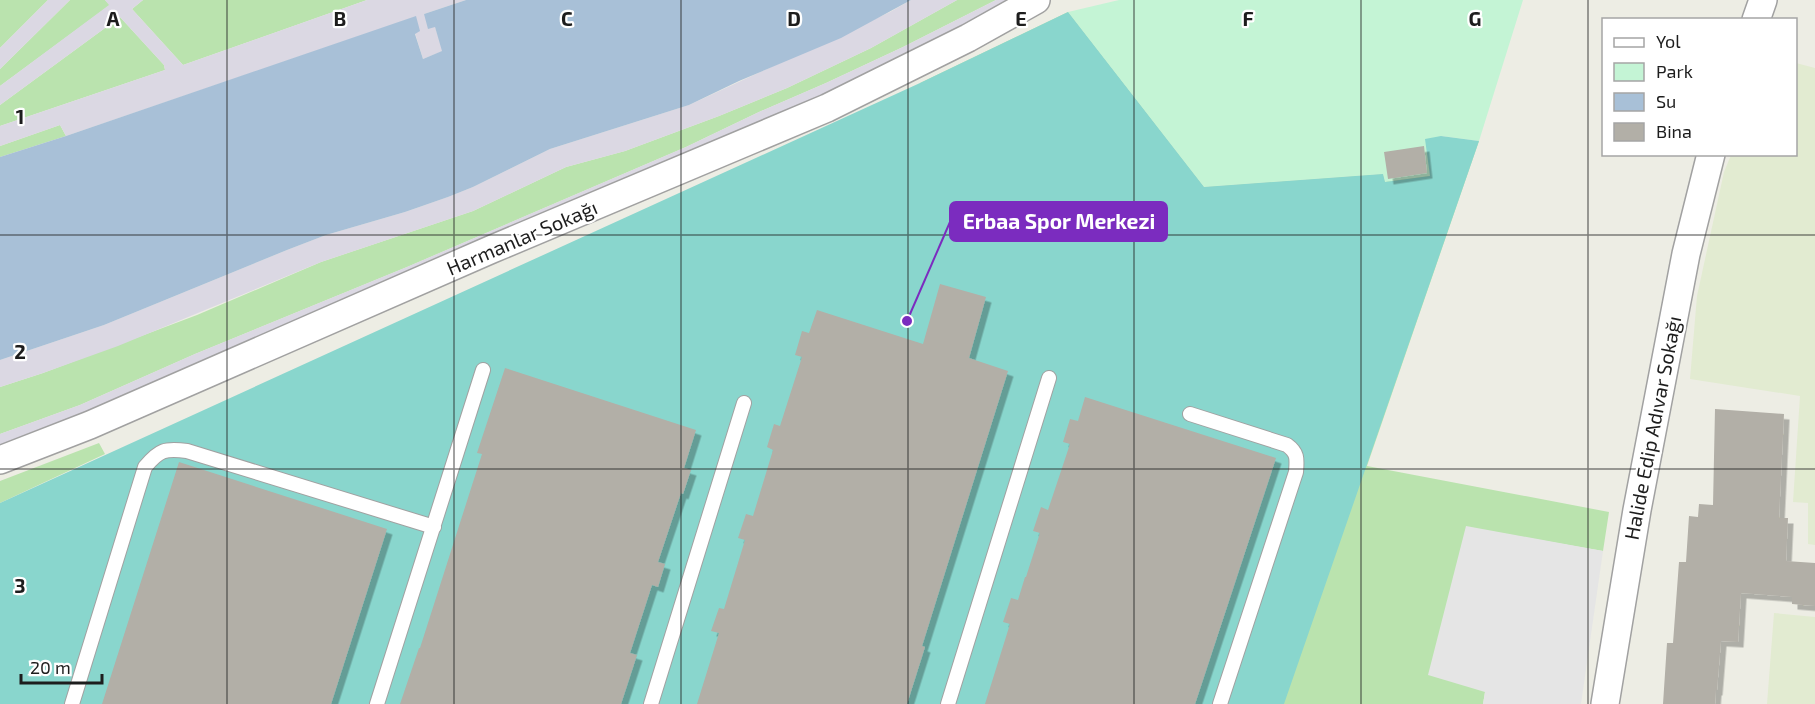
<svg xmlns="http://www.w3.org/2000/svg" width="1815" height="704" font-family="'Exo 2',sans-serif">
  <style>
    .farmland { fill: #e2ebd1 }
    .grass { fill: #bae3ae }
    .park { fill: #c4f4d5 }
    .pitch { fill: #89d6cd }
    .parking { fill: #e5e5e5 }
    .plaza { fill: #dbd8e3 }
    .water { fill: #a8c0d7 }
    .building { fill: #b2afa7; filter: url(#shadow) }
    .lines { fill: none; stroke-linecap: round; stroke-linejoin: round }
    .service-casing { stroke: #a1a1a1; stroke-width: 16 }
    .minor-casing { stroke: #a1a1a1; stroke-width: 30 }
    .service { stroke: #fff; stroke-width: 14 }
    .minor { stroke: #fff; stroke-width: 27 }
    .grid { fill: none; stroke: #1d1d1d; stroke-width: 1.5; stroke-opacity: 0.55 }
    .labels { text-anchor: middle; stroke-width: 4.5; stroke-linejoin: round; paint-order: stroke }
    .street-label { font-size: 20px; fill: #1d1d1d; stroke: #fff }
    .grid-label { font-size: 20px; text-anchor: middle; font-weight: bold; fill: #1d1d1d; stroke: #fff; stroke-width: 4.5; stroke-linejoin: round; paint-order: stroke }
    .leader { fill: none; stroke: #7b2cbf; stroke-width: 2 }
    .callout-dot { fill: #7b2cbf; stroke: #fff; stroke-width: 2 }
    .callout { fill: #7b2cbf; stroke: #7b2cbf; stroke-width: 2 }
    .callout-label { font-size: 21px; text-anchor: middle; font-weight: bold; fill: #fff }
  </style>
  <defs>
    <filter id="shadow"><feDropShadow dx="5.5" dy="5.5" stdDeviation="0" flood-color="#0004"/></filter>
  </defs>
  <rect width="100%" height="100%" fill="#edede4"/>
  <path class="farmland" d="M 1796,63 L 1815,68 L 1815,545 L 1808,544 L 1808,503 L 1793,502 L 1800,396 L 1690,379 L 1697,296 L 1724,172 L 1731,155 L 1796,154 Z
    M 1774,613 L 1815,617 L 1815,704 L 1767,704 Z"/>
  <path class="grass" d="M 0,0 L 48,0 L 0,48 Z
    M 70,0 L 105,0 L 110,5 L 0,86 L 0,69 Z
    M 143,0 L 367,0 L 183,65 L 132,9 Z
    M 957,0 L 996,0 L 903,47 L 826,83 L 759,112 L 686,147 L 407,267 L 195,354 L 80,405 L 0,434 L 0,387 L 43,373 L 197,315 L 321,262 L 473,211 L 566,167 L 625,151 L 719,116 L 787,88 L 871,48 Z
    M 1068,12 L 1204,187 L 1383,174 L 1385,182 L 1479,141 L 1367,466 L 1609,512 L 1603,551 L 1466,527 L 1485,692 L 1483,704 L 1238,704 L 920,83 Z
    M 120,17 L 164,65 L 165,70 L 0,126 L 0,105 Z
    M 60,125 L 66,136 L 0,157 L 0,146 Z
    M 99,443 L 105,454 L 0,503 L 0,481 Z"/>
  <path class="park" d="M 1119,0 L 1523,0 L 1479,141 L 1441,136 L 1430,176 L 1385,182 L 1383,174 L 1204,187 L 1068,12 Z"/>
  <path class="pitch" d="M 1068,12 L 1204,187 L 1383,174 L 1385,182 L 1430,176 L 1425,139 L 1441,136 L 1479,141 L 1284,704 L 0,704 L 0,503 L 920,83 Z"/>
  <path class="parking" d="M 1466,526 L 1603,551 L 1581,704 L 1483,704 L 1485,692 L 1428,675 Z"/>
  <path class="plaza" d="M 48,0 L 70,0 L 0,69 L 0,48 Z
    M 105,0 L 143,0 L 132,9 L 183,65 L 367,0 L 466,0 L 424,14 L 435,27 L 443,51 L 423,59 L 415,33 L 415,17 L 66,136 L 60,125 L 0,146 L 0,126 L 165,70 L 164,65 L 120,17 L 0,105 L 0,86 L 109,5 Z
    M 911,0 L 957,0 L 871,48 L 787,88 L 719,116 L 625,151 L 566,167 L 473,211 L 321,262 L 118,346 L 43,373 L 0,387 L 0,360 L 104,325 L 287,250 L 326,235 L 405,212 L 448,197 L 473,187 L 550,149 L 689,105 L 890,12 Z
    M 996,0 L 1014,0 L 801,108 L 190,371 L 0,448 L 0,434 L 80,405 L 195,354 L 407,267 L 686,147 L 759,112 L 826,83 L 903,47 Z"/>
  <path class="water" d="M 466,0 L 911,0 L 841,38 L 739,81 L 689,105 L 550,149 L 473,187 L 448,197 L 405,212 L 326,235 L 287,250 L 104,325 L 0,360 L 0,157 L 66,136 L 416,16 L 420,31 L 415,34 L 423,59 L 442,51 L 435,27 L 428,29 L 424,14 Z"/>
  <path class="building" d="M 1424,146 L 1427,173 L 1388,179 L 1384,152 Z
    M 940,284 L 986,297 L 969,358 L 1008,371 L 922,646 L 925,647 L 907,704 L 697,704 L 719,633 L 711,631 L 719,608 L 724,609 L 745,540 L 738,538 L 746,514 L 753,516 L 773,450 L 767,447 L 774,424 L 780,426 L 802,357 L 795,355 L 802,331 L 809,333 L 817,310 L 923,344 Z
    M 505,368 L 696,430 L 684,468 L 691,470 L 683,494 L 681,493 L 658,562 L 665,564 L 658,587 L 652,585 L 630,653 L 637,655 L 621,704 L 400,704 L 419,648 L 420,648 L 482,454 L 477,453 Z
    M 1085,397 L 1276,458 L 1195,704 L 985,704 L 1010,624 L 1003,622 L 1011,598 L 1018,600 L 1025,577 L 1026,577 L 1040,533 L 1033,531 L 1041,507 L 1048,510 L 1070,444 L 1063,442 L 1070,419 L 1078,421 Z
    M 1715,409 L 1784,414 L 1779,518 L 1788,518 L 1786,561 L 1815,563 L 1815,606 L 1792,604 L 1792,597 L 1741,593 L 1738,642 L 1721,641 L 1717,690 L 1716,690 L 1715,704 L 1663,704 L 1667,643 L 1673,643 L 1679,562 L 1686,562 L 1689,516 L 1698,517 L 1699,504 L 1713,505 Z
    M 179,462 L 387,529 L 331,704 L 102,704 Z"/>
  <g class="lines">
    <defs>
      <path id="service" d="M 1190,414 L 1287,445 C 1298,453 1297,459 1296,472 L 1220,704
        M 72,704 L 145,467 C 159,450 165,448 187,451 L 434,527
        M 377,704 L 483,370
        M 651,704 L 744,403
        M 948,704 L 1049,378"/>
      <path id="minor" d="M 1756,20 L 1763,0
        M 0,460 L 90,425 L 490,250 L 827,108 L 968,38 L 1036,0
        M 1605,704 L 1637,510 L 1686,254 L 1711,154"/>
    </defs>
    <use href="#service" class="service-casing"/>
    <use href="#minor" class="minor-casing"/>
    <use href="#service" class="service"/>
    <use href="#minor" class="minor"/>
  </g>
  <path class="grid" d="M 227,0 L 227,704M 454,0 L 454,704M 681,0 L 681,704M 908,0 L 908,704M 1134,0 L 1134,704M 1361,0 L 1361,704M 1588,0 L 1588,704M 0,235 L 1815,235M 0,469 L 1815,469"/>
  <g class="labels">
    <g class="street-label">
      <text transform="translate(522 238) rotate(-23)" y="7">Harmanlar Sokağı</text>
      <text transform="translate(1653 428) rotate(-79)" y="7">Halide Edip Adıvar Sokağı</text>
    </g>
  </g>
  <g class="grid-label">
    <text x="113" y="26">A</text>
    <text x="340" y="26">B</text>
    <text x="567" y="26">C</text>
    <text x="794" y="26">D</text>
    <text x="1021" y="26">E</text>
    <text x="1248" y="26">F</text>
    <text x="1475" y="26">G</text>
    <text x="20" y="124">1</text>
    <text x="20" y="359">2</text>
    <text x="20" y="593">3</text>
  </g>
  <path class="leader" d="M907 321L950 222"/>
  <circle class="callout-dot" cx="907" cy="321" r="6"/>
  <rect class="callout" x="950" y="202" width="217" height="39" rx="6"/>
  <g class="callout-label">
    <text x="1059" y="229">Erbaa Spor Merkezi</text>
  </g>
  <rect x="1602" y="18" width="195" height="138" fill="#ffffff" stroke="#a5a5a5" stroke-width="1.5"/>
  <rect x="1614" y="38" width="30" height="9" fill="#ffffff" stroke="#a5a5a5" stroke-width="1.5"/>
  <text x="1656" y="48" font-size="18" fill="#1d1d1d">Yol</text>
  <rect x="1614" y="63" width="30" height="18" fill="#c4f4d5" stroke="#a5a5a5" stroke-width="1.5"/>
  <text x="1656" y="78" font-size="18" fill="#1d1d1d">Park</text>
  <rect x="1614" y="93" width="30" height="18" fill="#a8c0d7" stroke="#a5a5a5" stroke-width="1.5"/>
  <text x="1656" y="108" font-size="18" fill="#1d1d1d">Su</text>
  <rect x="1614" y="123" width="30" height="18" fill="#b2afa7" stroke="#a5a5a5" stroke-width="1.5"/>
  <text x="1656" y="138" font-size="18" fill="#1d1d1d">Bina</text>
  <path d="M21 674v9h81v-9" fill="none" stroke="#1d1d1d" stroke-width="3"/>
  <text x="30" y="674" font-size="18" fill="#1d1d1d" stroke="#ffffff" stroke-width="4.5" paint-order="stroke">20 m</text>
</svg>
